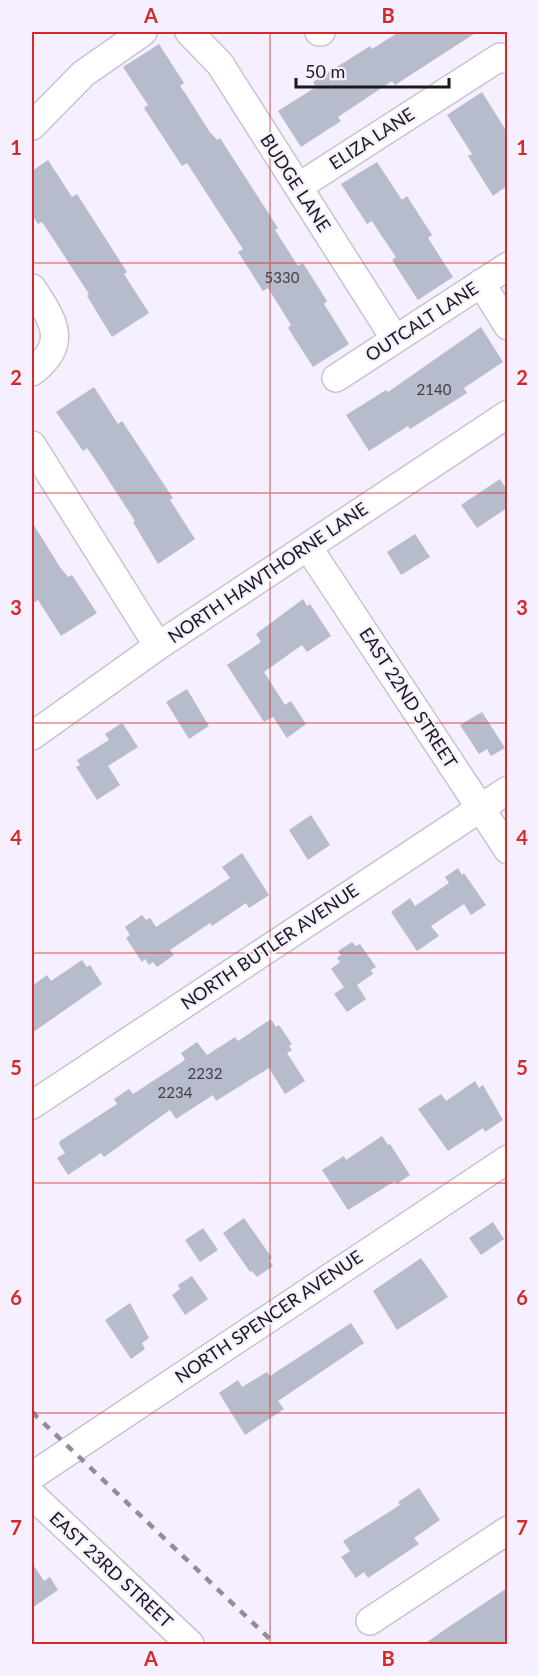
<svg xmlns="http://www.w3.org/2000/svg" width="539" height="1676" font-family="Lato,sans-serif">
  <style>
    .building { fill: #b6bccc }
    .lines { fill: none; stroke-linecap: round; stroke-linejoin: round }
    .minor-casing { stroke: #c8c2d1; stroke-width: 30 }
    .minor { stroke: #fff; stroke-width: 27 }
    .rail { stroke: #928d99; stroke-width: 4.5; stroke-dasharray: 8 8; stroke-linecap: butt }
    .grid { fill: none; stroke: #d62828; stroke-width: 1.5; stroke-opacity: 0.55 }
    .labels { text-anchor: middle; stroke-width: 4.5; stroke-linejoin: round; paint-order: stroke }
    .number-label { font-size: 15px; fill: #414049 }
    .street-label { font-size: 18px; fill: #1a171d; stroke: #f5efff }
    .neatline { fill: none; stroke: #d62828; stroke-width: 2 }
    .grid-label { font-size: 20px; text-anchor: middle; font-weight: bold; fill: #d62828 }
  </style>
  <rect width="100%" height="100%" fill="#f5efff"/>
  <path class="building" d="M 399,32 L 477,32 L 395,85 L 392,81 L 338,117 L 341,121 L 301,147 L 278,111 L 316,87 L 313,82 L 370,46 L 372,49 Z
    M 159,44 L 184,83 L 180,86 L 187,96 L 209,131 L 217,140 L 220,138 L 278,228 L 275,230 L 298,266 L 303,263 L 327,301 L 324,304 L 349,344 L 313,367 L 288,328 L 291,325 L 268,288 L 263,291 L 238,252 L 243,249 L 218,211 L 187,163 L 182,166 L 144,108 L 148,105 L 123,67 Z
    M 482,92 L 507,132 L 507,186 L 493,196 L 468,156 L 472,154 L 447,115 Z
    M 48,160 L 72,197 L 77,194 L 127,272 L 124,274 L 149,313 L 112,337 L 87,296 L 89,294 L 48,231 L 42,222 L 38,224 L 32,215 L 32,171 Z
    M 377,162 L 402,200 L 407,196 L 432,235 L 428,238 L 453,277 L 418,300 L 392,260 L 396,257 L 379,232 L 372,221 L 367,224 L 341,184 Z
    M 481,327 L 503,362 L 464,388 L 467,393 L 410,429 L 408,426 L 369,451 L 346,415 L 386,390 L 388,392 Z
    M 94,387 L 118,424 L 122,421 L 173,498 L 170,500 L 195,539 L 158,564 L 133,522 L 135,521 L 100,467 L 87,448 L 83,451 L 56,412 Z
    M 500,479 L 507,490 L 507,508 L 477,528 L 461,505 Z
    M 32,522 L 60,567 L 68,577 L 72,575 L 97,613 L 61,636 L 38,600 L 32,604 Z
    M 415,534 L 430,557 L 401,575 L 387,552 Z
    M 303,599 L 307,606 L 310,604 L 331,636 L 307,652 L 302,645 L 264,672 L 285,705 L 291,701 L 306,724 L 287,738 L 273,717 L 264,722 L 227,665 L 261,642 L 256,634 Z
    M 187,689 L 209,726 L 189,739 L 166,702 Z
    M 482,712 L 505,748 L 491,756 L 487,749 L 479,754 L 460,725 Z
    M 120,724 L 123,724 L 138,747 L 108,766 L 120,785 L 97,800 L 76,767 L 80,765 L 77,760 L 109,740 L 105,734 Z
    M 311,815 L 330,845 L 308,860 L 289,830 Z
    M 242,853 L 269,895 L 249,908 L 246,903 L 212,926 L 210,923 L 170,950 L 174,955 L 157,967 L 153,962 L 149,965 L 145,959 L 142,962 L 126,938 L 130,935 L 125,927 L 142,915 L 146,920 L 150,918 L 156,927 L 230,878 L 222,867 Z
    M 458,868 L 462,875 L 464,873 L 486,905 L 471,915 L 464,904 L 431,926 L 439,936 L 417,951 L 391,912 L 410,898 L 415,906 L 449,883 L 445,877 Z
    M 352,942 L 356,946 L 360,944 L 376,967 L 371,970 L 373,974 L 357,985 L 366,999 L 347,1012 L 334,994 L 344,987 L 331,969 L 340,962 L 337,958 L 341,955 L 338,951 Z
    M 82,960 L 87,967 L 90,965 L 102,984 L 32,1033 L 32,986 L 47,975 L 51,981 Z
    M 271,1019 L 276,1027 L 279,1025 L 292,1044 L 289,1046 L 292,1050 L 287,1053 L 305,1081 L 285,1094 L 269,1068 L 216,1101 L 213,1095 L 176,1119 L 170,1110 L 104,1157 L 101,1153 L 68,1175 L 57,1158 L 65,1153 L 59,1144 L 60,1141 L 117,1104 L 114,1099 L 129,1089 L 133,1094 L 182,1062 L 185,1059 L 181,1053 L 197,1042 L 207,1055 L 235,1037 L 238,1041 Z
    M 475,1081 L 479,1088 L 483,1085 L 503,1120 L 485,1132 L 483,1128 L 448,1151 L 418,1109 L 441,1094 L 446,1101 Z
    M 382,1136 L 388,1145 L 390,1144 L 410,1175 L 397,1184 L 395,1181 L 348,1210 L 322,1170 L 344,1156 L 346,1160 Z
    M 244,1218 L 272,1258 L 269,1260 L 273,1266 L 257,1277 L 252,1271 L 250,1272 L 223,1233 Z
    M 493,1222 L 504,1239 L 481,1255 L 469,1238 Z
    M 203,1228 L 218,1250 L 200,1262 L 185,1240 Z
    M 421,1258 L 448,1297 L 397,1330 L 373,1291 Z
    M 192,1276 L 208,1299 L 185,1315 L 172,1295 L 180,1289 L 178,1285 Z
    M 130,1303 L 149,1338 L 142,1343 L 145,1349 L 131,1359 L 105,1320 Z
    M 351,1323 L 364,1343 L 278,1401 L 284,1409 L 245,1435 L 219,1393 L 238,1380 L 242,1387 L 267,1372 L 270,1376 Z
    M 419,1488 L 440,1520 L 414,1538 L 419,1544 L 368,1578 L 364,1572 L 356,1578 L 341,1557 L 350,1551 L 343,1541 L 400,1505 L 398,1502 Z
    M 32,1563 L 44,1581 L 50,1577 L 58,1590 L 32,1608 Z
    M 507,1588 L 507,1644 L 424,1644 L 453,1624 Z"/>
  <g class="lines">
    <defs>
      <path id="minor" d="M 189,32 L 220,64 L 395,339
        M 319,32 L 321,32
        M 32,126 L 83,74 L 143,32
        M 298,187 L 500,57 L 508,60
        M 481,283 L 508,326
        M 32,288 C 53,320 70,343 32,372
        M 336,378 L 508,266
        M 32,445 L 158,646
        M 308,547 L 508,850
        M 32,736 L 158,646 L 508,414
        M 32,1105 L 508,790
        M 32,1476 L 508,1159
        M 32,1495 L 190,1644
        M 370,1621 L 508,1530"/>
    </defs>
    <use href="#minor" class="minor-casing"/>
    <use href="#minor" class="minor"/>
    <path class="rail" d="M 32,1412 L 275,1644"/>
  </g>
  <path class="grid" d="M 270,32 L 270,1644M 32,263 L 508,263M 32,493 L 508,493M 32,723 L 508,723M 32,953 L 508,953M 32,1183 L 508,1183M 32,1413 L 508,1413"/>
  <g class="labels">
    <g class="number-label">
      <text x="282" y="283">5330</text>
      <text x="434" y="395">2140</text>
      <text x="205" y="1079">2232</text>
      <text x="175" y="1098">2234</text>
    </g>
    <g class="street-label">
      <text transform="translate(372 139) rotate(-33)" y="6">ELIZA LANE</text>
      <text transform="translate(295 183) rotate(57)" y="6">BUDGE LANE</text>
      <text transform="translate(422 322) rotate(-33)" y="6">OUTCALT LANE</text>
      <text transform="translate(268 573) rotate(-34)" y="6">NORTH HAWTHORNE LANE</text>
      <text transform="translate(408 698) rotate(57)" y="6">EAST 22ND STREET</text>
      <text transform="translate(270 947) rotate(-34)" y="6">NORTH BUTLER AVENUE</text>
      <text transform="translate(269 1317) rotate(-34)" y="6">NORTH SPENCER AVENUE</text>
      <text transform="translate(111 1570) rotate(43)" y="6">EAST 23RD STREET</text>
    </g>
  </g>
  <rect width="539" height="1676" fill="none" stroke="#f5efff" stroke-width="66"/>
  <path d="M296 78v9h153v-9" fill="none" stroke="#1a171d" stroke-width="3"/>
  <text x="305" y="78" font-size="18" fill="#1a171d" stroke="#f5efff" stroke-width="4.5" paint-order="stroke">50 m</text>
  <rect x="33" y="33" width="473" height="1610" class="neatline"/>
  <g class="grid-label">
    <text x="151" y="23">A</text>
    <text x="388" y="23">B</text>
    <text x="16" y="155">1</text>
    <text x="522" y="155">1</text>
    <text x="16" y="385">2</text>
    <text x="522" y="385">2</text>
    <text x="16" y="615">3</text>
    <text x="522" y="615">3</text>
    <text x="16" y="845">4</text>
    <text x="522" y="845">4</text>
    <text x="16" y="1075">5</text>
    <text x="522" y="1075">5</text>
    <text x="16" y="1305">6</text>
    <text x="522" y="1305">6</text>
    <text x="16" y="1535">7</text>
    <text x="522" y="1535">7</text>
    <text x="151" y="1666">A</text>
    <text x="388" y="1666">B</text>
  </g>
</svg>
